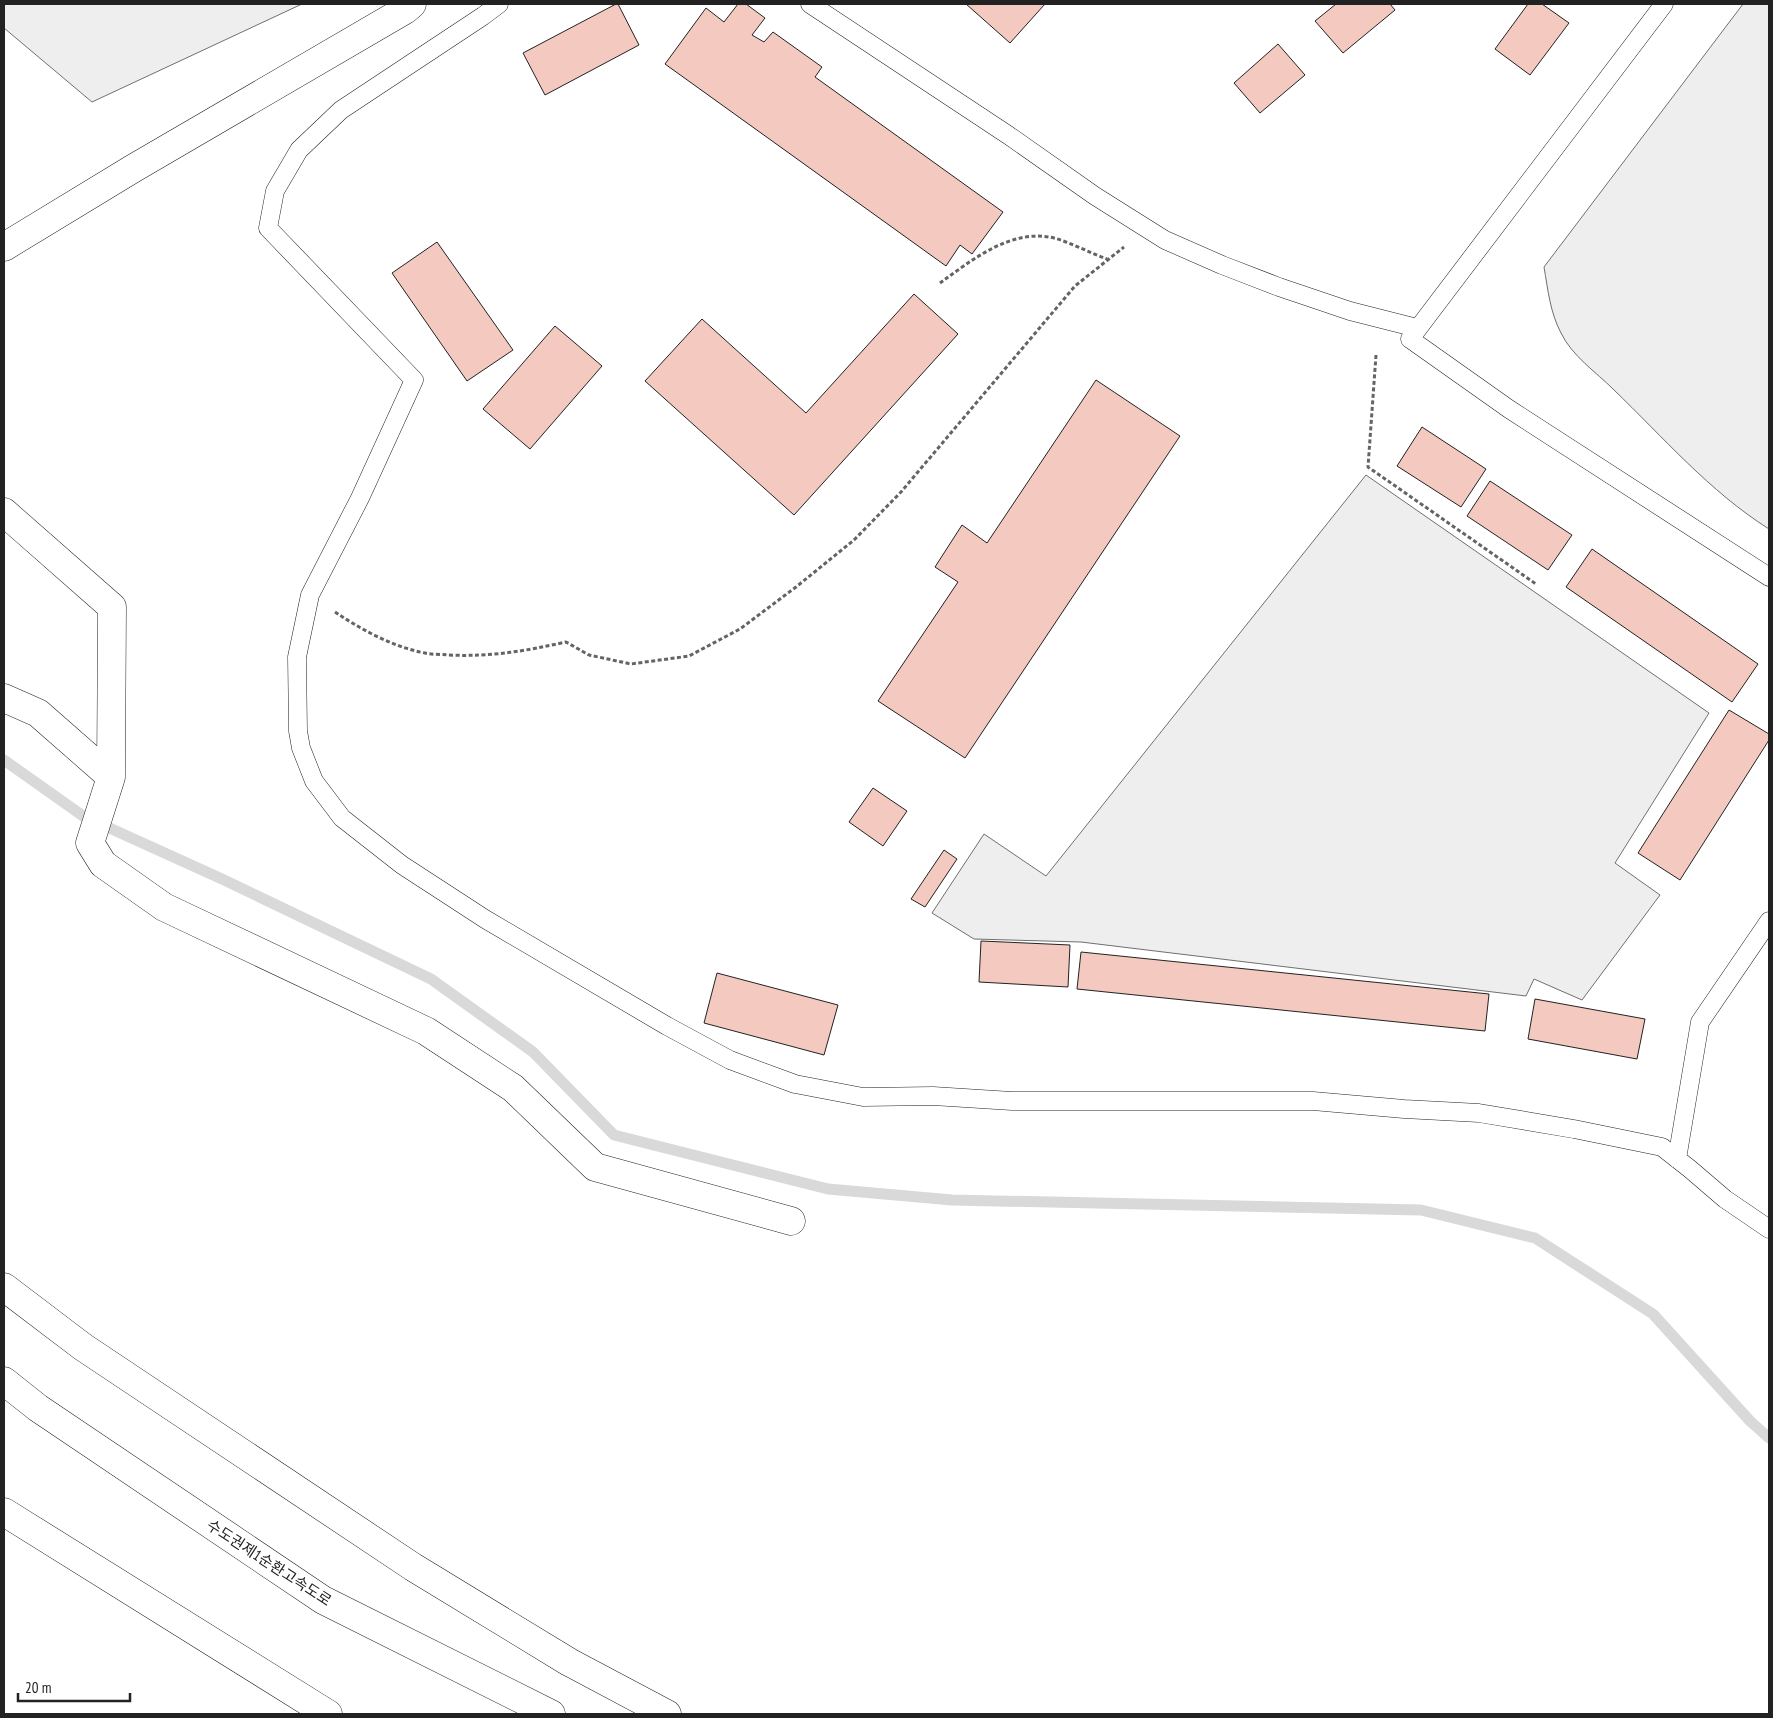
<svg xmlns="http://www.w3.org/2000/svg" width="1773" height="1718" font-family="'PT Sans Narrow','Noto Sans KR',sans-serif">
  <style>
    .green { fill: #eee; stroke: #6f6f6f }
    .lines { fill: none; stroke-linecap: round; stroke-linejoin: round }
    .stream { stroke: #d9d9d9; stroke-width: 11 }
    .building { fill: #f3c9c0; stroke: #222 }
    .lane-casing { stroke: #222; stroke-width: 19 }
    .street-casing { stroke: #222; stroke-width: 29 }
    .highway-casing { stroke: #222; stroke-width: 29 }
    .path { stroke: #646464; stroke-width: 3; stroke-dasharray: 4 2.5; stroke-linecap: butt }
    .lane { stroke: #fff; stroke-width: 18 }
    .street { stroke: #fff; stroke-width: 28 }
    .highway { stroke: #fff; stroke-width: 28 }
    .labels { text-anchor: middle; stroke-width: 4; stroke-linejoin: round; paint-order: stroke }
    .street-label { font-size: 15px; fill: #222; stroke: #fff }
  </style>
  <rect width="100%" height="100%" fill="#fff"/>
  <path class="green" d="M 4,4 L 302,4 L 92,102 L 4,28 Z
    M 1743,4 L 1769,4 L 1769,529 C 1709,491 1664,438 1613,389 C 1596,372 1572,356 1561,333 C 1550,312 1548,290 1544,267 Z
    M 1366,475 L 1709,713 L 1615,863 L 1660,895 L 1582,1000 L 1534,979 L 1526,996 L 1081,942 L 974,939 L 932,913 L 984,834 L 1046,876 Z"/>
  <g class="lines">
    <path class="stream" d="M 4,760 L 83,816 L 222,879 L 431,979 L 533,1052 L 614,1135 L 828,1189 L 952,1200 L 1421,1210 L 1535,1238 L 1653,1314 L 1750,1421 L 1769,1438"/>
  </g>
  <path class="building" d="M 616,4 L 618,4 L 639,45 L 545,95 L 523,53 Z
    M 738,4 L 746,4 L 765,18 L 752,35 L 764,42 L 773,32 L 822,67 L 815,77 L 1003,212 L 972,254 L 960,245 L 946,266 L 665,64 L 706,8 L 724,22 Z
    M 966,4 L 1045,4 L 1010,43 Z
    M 1336,4 L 1390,4 L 1395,10 L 1343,53 L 1315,21 Z
    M 1528,4 L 1542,4 L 1569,23 L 1530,75 L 1495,49 Z
    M 1278,44 L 1305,75 L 1260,113 L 1234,83 Z
    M 437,242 L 513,350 L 467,381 L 392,273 Z
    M 914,294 L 958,334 L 794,515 L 645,381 L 702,319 L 806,413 Z
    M 555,326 L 602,366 L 530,449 L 483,409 Z
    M 1096,380 L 1180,436 L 965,758 L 878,701 L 958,582 L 935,567 L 962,525 L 987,543 Z
    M 1422,427 L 1486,469 L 1461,507 L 1397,466 Z
    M 1490,481 L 1572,535 L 1548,570 L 1467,516 Z
    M 1592,549 L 1758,664 L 1732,702 L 1566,587 Z
    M 1729,710 L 1769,734 L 1769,740 L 1680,880 L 1638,853 Z
    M 873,788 L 907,811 L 883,846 L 849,822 Z
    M 944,850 L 957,859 L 925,907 L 911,899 Z
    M 981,941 L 1070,945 L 1068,987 L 979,982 Z
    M 1081,952 L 1489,994 L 1485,1031 L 1077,989 Z
    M 717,973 L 838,1005 L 824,1055 L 704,1023 Z
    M 1535,999 L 1645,1019 L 1637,1059 L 1528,1039 Z"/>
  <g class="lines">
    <defs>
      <path id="lane" d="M 499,4 L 483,16 L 341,110 L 299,150 L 275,191 L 268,228 L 414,380 L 360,498 L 310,595 L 297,657 L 298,731 L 301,748 L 314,781 L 342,818 L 402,865 L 485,919 L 667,1026 L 730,1060 L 795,1084 L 863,1097 L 933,1096 L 1012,1101 L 1313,1101 L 1404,1109 L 1479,1113 L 1574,1129 L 1662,1147 L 1690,1169 L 1725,1199 L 1769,1229
        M 810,4 L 1008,135 L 1095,196 L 1165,240 L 1222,265 L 1279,287 L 1350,311 L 1417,328
        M 1664,4 L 1410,339 L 1509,409 L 1769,577
        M 1677,1159 L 1700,1022 L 1769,921"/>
      <path id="street" d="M 4,247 L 134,168 L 405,10 L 412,4
        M 4,512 L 112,607 L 111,777 L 90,843 L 103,864 L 164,907 L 426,1031 L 513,1088 L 595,1167 L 791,1221
        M 4,698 L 38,713 L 111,777"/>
      <path id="highway" d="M 4,1287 L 83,1347 L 413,1567 L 569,1662 L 667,1714
        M 4,1381 L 38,1408 L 323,1600 L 551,1714
        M 4,1512 L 328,1714"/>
    </defs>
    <use href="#lane" class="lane-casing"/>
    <use href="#street" class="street-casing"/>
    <use href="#highway" class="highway-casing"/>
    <path class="path" d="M 940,283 C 972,260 1011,228 1054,238 C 1072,243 1090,253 1107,259
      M 1376,355 L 1368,467 L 1536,584
      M 335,612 C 362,630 393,647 425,653 C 433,655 441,654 448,655 C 491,657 525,651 566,642 L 589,655 L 631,664 L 689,656 L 740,629 L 796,587 L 854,540 L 901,492 L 1075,286 L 1124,247"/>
    <use href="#lane" class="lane"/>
    <use href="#street" class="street"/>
    <use href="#highway" class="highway"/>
  </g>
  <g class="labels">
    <g class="street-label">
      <text transform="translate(269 1563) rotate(33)" y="5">수도권제1순환고속도로</text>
    </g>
  </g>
  <rect width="1773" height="1718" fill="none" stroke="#222222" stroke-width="10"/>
  <path d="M18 1693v8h112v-8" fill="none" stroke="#222222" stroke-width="2.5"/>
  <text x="25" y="1693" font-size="15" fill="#222222" stroke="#ffffff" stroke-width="4" paint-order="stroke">20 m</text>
</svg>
